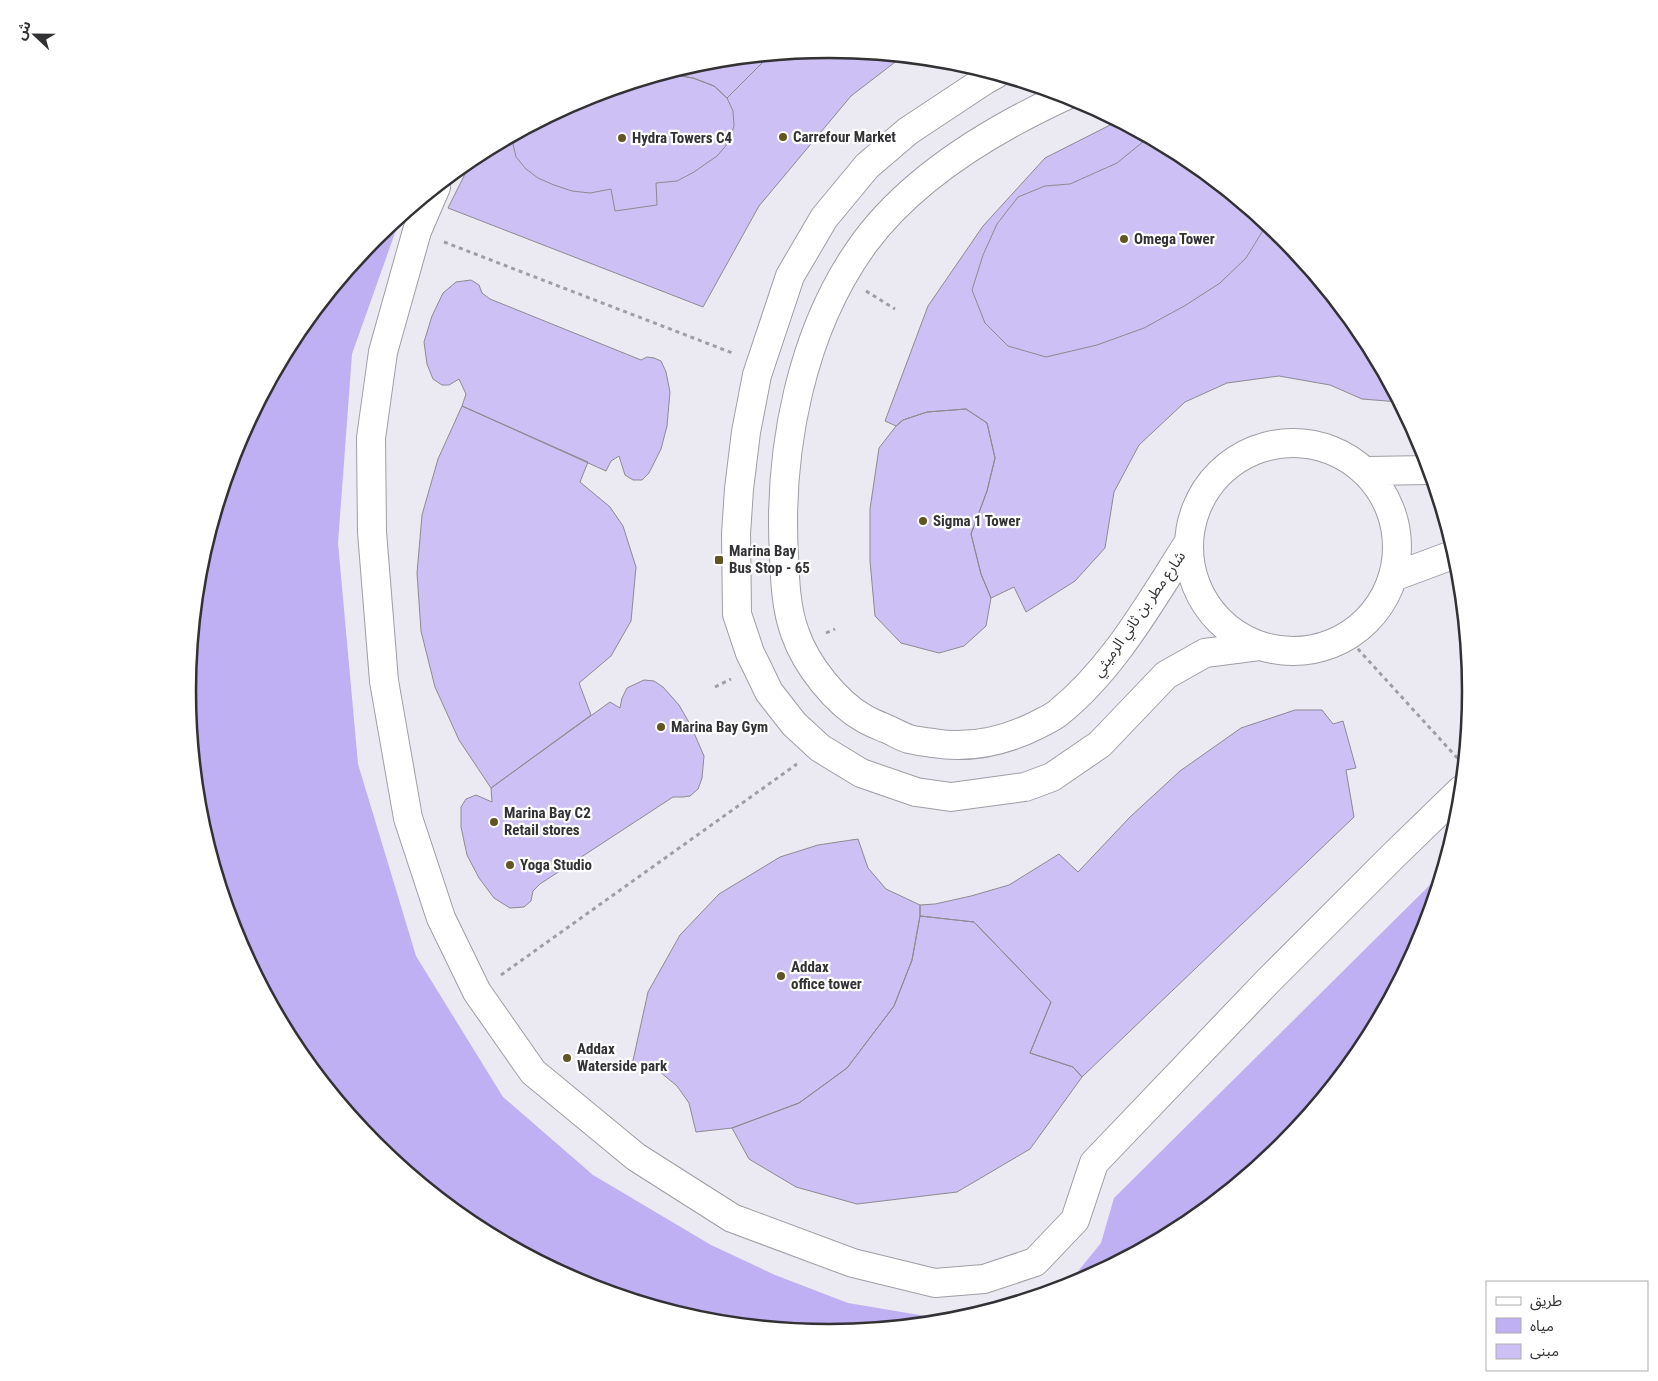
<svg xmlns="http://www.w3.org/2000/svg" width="1658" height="1381" font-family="'Roboto Condensed','Noto Sans Arabic',sans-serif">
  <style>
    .water { fill: #bfaff3 }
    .building { fill: #ccc0f4; stroke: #8c8b92 }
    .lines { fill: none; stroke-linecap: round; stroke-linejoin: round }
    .minor-casing { stroke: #9f9ea5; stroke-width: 30 }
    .path { stroke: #9f9ea4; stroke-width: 3; stroke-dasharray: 4 4; stroke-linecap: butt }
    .minor { stroke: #fff; stroke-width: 28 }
    .poi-dot { fill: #615622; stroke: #fff; stroke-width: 2 }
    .labels { text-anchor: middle; stroke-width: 4.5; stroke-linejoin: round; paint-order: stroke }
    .poi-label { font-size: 15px; font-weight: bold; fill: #323134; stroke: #fff; text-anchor: start }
    .street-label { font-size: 15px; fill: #323134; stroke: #fff }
    .rim { fill: none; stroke: #323134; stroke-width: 2.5 }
  </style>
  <rect width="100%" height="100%" fill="#ebe9f1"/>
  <path class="water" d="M 401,216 L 352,354 L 338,543 L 358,764 L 416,956 L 503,1097 L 593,1175 L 711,1245 L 775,1275 L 848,1303 L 949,1320 L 829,1332 L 704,1320 L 583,1283 L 472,1224 L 375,1144 L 295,1047 L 236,936 L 200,815 L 187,690 L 200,565 L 236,445 L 296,334 L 375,237 Z
    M 1440,875 L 1422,936 L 1362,1047 L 1283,1144 L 1185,1224 L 1074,1284 L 1066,1286 L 1101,1243 L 1114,1198 Z"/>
  <path class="building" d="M 829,49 L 903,56 L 851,96 L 759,206 L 703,307 L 448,208 L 474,156 L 584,97 L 704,61 Z
    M 771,54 L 727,98 L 714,86 L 693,78 L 681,76 L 690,65 L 704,61 Z
    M 665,73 L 693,78 L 714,86 L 727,98 L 733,111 L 734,126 L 729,142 L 717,156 L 694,172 L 677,181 L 656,183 L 657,205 L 615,211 L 611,189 L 590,193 L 572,191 L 554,185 L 538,178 L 526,169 L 516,157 L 513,144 L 516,134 L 584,97 Z
    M 1118,121 L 1186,157 L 1283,237 L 1363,334 L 1399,402 L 1362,399 L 1330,385 L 1279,376 L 1227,383 L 1185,402 L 1139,445 L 1114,492 L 1105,548 L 1075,581 L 1026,612 L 1014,587 L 991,598 L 981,574 L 971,534 L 987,491 L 995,458 L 987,423 L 966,409 L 927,412 L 903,420 L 896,426 L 885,421 L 928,306 L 983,226 L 1045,158 Z
    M 1152,139 L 1186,157 L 1267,224 L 1246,258 L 1220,283 L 1186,305 L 1144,328 L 1097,345 L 1046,357 L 1008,346 L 985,323 L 972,290 L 983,255 L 997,224 L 1018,197 L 1045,186 L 1070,184 L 1117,163 L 1144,141 Z
    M 471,280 L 479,285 L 482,293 L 490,299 L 641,360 L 647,357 L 654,358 L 661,361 L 666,372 L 670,392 L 667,426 L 661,449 L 649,473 L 642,480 L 633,480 L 625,475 L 619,456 L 611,461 L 606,471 L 462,406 L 466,394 L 459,379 L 449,385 L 442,385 L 433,379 L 427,364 L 424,342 L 432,316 L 443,293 L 456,282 Z
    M 462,406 L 588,462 L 580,482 L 610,507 L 623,526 L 636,567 L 631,621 L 611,656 L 579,683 L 591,715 L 491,788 L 459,740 L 435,687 L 421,631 L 417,573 L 422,515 L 438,459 Z
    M 966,409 L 987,423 L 995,458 L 987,491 L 971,534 L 981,574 L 991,598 L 986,626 L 964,646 L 939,653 L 901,643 L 875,616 L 870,561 L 870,509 L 879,448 L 896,426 L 903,420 L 927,412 Z
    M 644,680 L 654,681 L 663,687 L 679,705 L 691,726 L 704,756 L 702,778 L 698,789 L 690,796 L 683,797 L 673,797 L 540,884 L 533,891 L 531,901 L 524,907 L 510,908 L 494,898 L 479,878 L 467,855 L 461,827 L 461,807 L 466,799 L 476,795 L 492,802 L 491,788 L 610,702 L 620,708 L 622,698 L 627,688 Z
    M 1295,710 L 1322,710 L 1333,724 L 1343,721 L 1356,768 L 1346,770 L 1354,817 L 1082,1077 L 1073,1067 L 1030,1053 L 1051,1002 L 974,922 L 920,916 L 920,905 L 935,904 L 971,896 L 1009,885 L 1059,854 L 1078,872 L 1130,817 L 1180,771 L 1241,728 Z
    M 858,839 L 868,868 L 886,889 L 920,905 L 920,916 L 912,960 L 894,1006 L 847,1068 L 799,1103 L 732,1128 L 696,1132 L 689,1103 L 677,1086 L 660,1072 L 632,1065 L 648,992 L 680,935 L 719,894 L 780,857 L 818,845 Z
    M 920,916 L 974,922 L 1051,1002 L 1030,1053 L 1073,1067 L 1082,1077 L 1030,1149 L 957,1192 L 857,1204 L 796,1187 L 749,1159 L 732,1128 L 799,1103 L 847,1068 L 894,1006 L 912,960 Z"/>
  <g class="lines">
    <defs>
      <path id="minor" d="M 996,74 L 985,80 L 908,131 L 867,166 L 824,218 L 790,276 L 757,375 L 746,432 L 739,489 L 736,534 L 737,614 L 750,653 L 757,667 L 769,692 L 794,724 L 820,748 L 861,773 L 916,792 L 951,797 L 1025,787 L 1052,777 L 1100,744 L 1166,675 L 1205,653 L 1259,646
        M 1067,95 C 993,129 914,176 865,242 C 801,329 778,450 784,556 C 785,581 786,609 795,633 C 806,665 836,703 865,719 C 872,723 880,726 887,729 C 894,732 902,737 909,739 C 917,741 925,742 933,743 C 969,749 1005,741 1037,725 C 1044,721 1052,718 1058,713 C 1114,668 1150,602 1189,542
        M 436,187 L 417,231 L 383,352 L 371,438 L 372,532 L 384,681 L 408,818 L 441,918 L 477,992 L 533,1072 L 636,1157 L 732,1218 L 853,1263 L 935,1283 L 984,1279 L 1035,1262 L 1075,1220 L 1094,1163 L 1268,981 L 1393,856 L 1461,790
        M1189 547a104 104 0 1 1 208 0a104 104 0 1 1-208 0Z
        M 1367,471 L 1430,470
        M 1393,577 L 1455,554"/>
    </defs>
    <use href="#minor" class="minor-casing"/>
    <path class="path" d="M 444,242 L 735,354
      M 866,291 L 895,309
      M 826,633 L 835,629
      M 1347,637 L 1460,761
      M 715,687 L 731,679
      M 501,975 L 797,764"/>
    <use href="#minor" class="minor"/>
  </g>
  <g class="poi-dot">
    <circle cx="783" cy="137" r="5"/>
    <circle cx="622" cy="138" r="5"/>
    <circle cx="1124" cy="239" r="5"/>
    <circle cx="923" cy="521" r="5"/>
    <rect x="714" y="555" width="10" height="10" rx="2.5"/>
    <circle cx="661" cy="727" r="5"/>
    <circle cx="494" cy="822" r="5"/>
    <circle cx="510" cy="865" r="5"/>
    <circle cx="781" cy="976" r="5"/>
    <circle cx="567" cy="1058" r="5"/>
  </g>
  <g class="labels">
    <g class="poi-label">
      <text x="793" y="142">Carrefour Market</text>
      <text x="632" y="143">Hydra Towers C4</text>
      <text x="1134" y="244">Omega Tower</text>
      <text x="933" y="526">Sigma 1 Tower</text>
      <text x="729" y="556">Marina Bay<tspan x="729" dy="17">Bus Stop - 65</tspan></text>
      <text x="671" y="732">Marina Bay Gym</text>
      <text x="504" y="818">Marina Bay C2<tspan x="504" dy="17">Retail stores</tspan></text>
      <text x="520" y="870">Yoga Studio</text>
      <text x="791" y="972">Addax<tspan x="791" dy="17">office tower</tspan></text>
      <text x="577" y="1054">Addax<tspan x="577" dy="17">Waterside park</tspan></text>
    </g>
    <g class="street-label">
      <text transform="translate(1139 614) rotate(-55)" y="5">شارع مطر بن ثاني الرميثي</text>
    </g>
  </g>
  <path d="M0 0H1658V1381H0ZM196 691a633 633 0 1 1 1266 0a633 633 0 1 1-1266 0Z" fill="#fff" fill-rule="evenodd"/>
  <path class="rim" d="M196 691a633 633 0 1 1 1266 0a633 633 0 1 1-1266 0Z"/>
  <rect x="1486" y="1281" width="162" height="90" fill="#ffffff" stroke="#adadae"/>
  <rect x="1496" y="1297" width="25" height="8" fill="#ffffff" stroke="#adadae"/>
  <text x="1530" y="1306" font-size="15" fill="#323134">طريق</text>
  <rect x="1496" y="1318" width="25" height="15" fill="#bfaff3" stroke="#adadae"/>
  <text x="1530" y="1331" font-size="15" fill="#323134">مياه</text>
  <rect x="1496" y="1344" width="25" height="15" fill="#ccc0f4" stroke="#adadae"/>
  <text x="1530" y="1356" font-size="15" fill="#323134">مبنى</text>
  <g transform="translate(35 35) rotate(292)" stroke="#ffffff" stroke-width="4" paint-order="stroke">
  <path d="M0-4L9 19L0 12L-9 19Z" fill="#323134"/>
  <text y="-8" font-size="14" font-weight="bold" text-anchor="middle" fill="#323134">ش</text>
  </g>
</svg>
